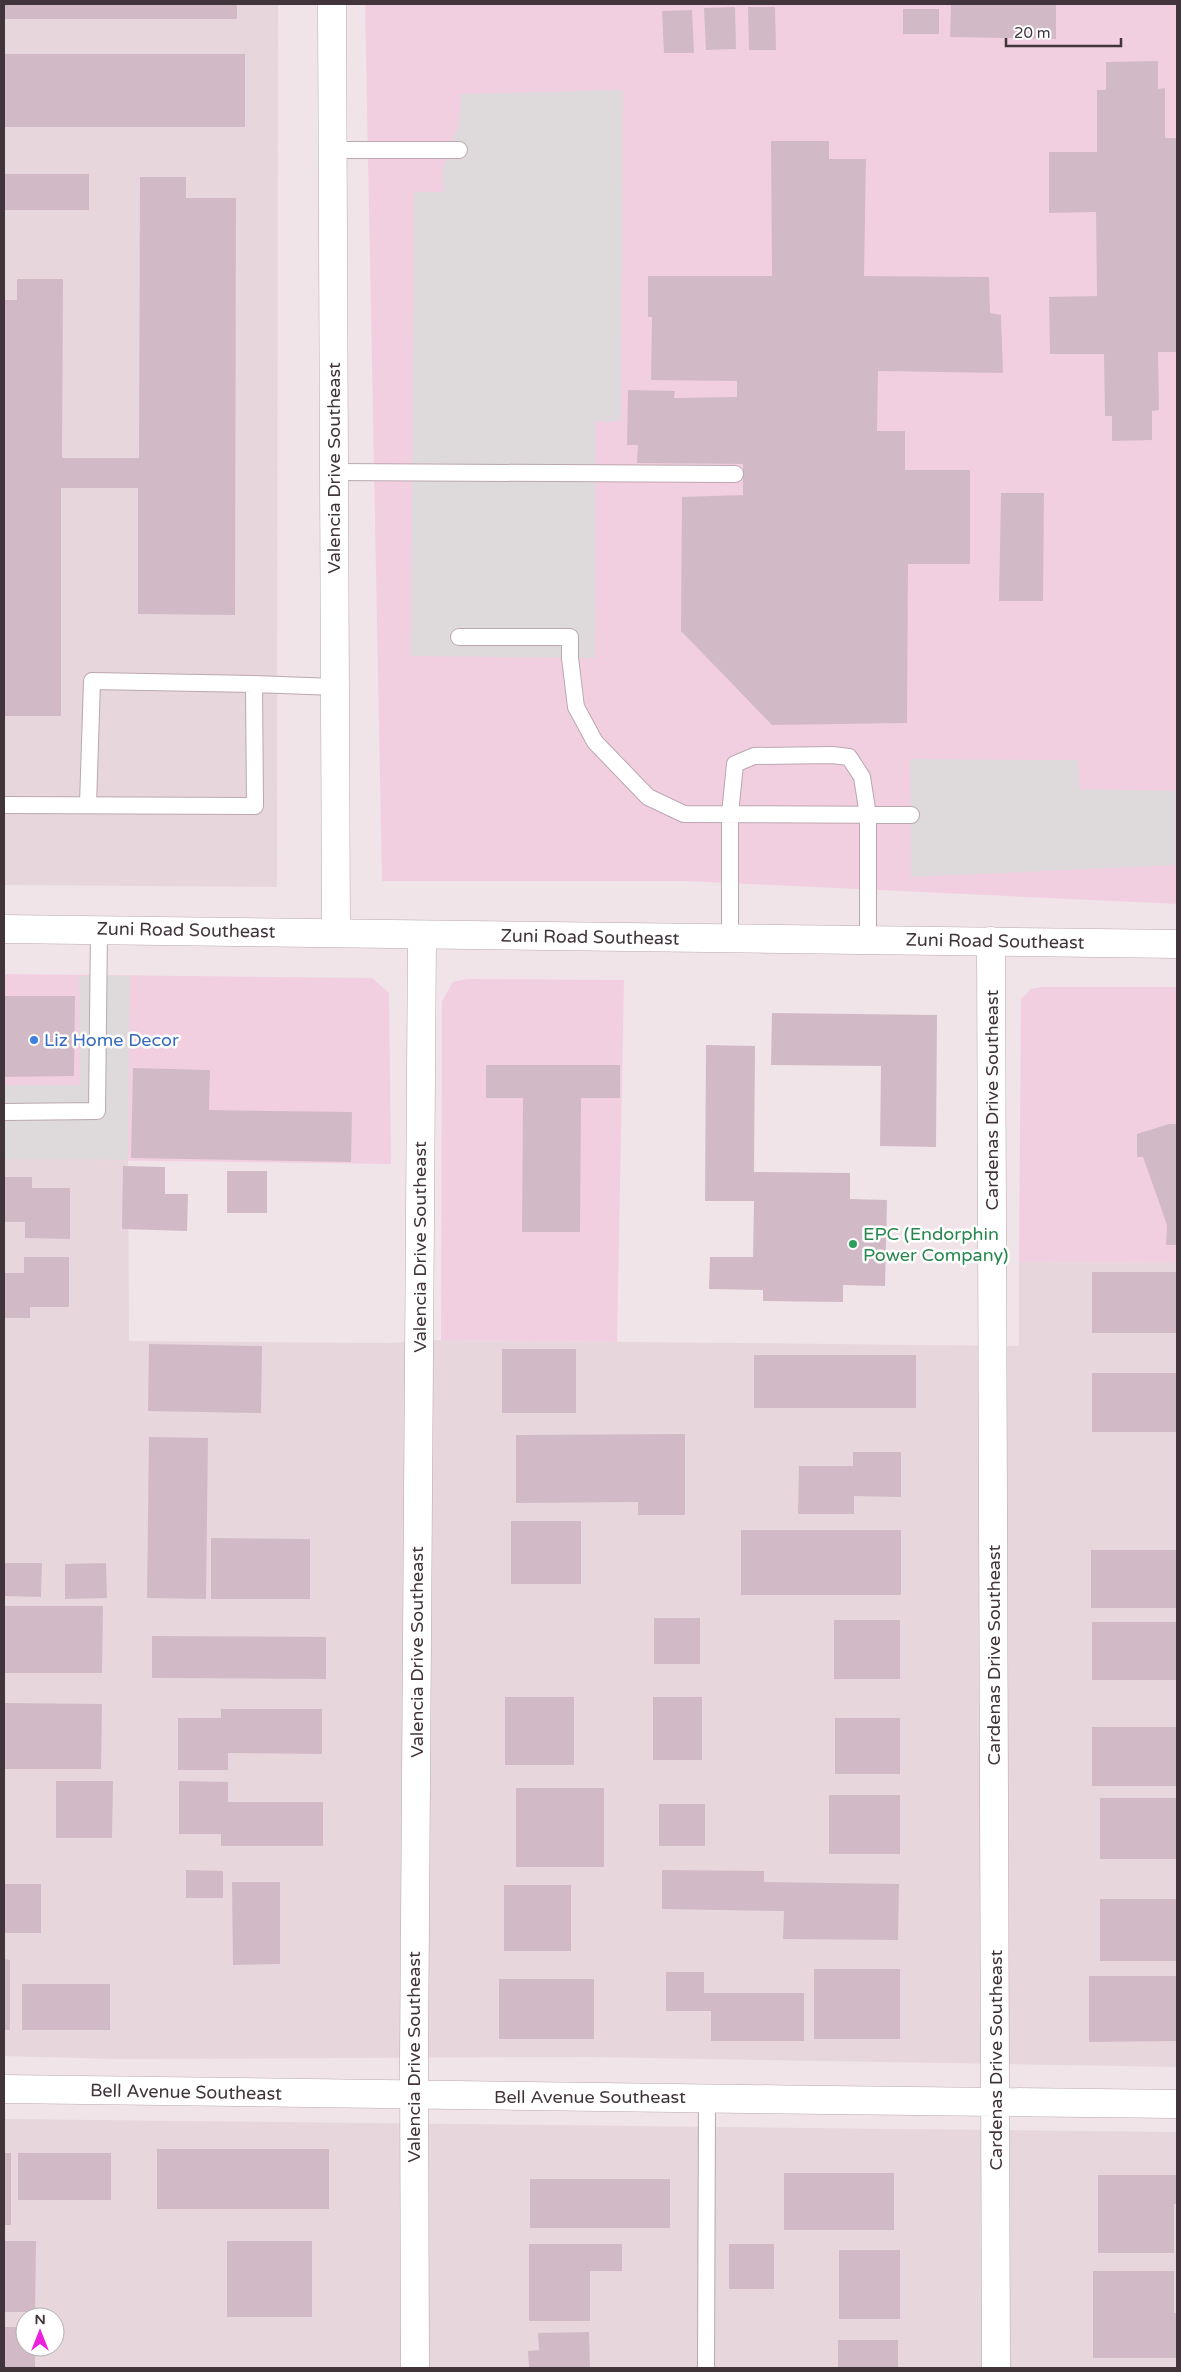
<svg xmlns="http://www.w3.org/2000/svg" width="1181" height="2372" font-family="'Varela Round',sans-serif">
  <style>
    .residential { fill: #e8d6dd; fill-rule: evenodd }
    .commercial { fill: #f2cfe0 }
    .parking { fill: #ded9db }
    .building { fill: #d1bac5 }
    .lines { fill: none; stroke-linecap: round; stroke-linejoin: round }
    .service-casing { stroke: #bba7b0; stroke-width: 18 }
    .minor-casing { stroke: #bba7b0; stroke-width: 29 }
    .tertiary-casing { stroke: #bba7b0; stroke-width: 29 }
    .service { stroke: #fff; stroke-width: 16 }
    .minor { stroke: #fff; stroke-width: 28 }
    .tertiary { stroke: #fff; stroke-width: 28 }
    .shop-dot { fill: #3f7fe0; stroke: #fff; stroke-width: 2 }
    .leisure-dot { fill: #2e9e5b; stroke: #fff; stroke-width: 2 }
    .labels { text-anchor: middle; stroke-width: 5; stroke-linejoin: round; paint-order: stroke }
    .street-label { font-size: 18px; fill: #42343b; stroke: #fff }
    .shop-label { font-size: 18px; fill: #366cbe; stroke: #fff; text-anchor: start }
    .leisure-label { font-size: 18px; fill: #27864d; stroke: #fff; text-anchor: start }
  </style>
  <rect width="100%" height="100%" fill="#f0e4e8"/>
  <path class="residential" d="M 4,4 L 278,4 L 277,887 L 4,885 Z
    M 4,1159 L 128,1160 L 129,1341 L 388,1343 L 441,1340 L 1019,1346 L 1019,1262 L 1177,1263 L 1177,2067 L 586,2057 L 117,2059 L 4,2056 Z
    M 4,2119 L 1177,2132 L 1177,2368 L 4,2368 ZM 25,2317 L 55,2317 L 55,2347 L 25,2347 Z"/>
  <path class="commercial" d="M 365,4 L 1177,4 L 1177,904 L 685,881 L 382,881 Z
    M 4,974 L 372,978 L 389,993 L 391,1164 L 4,1159 Z
    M 467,979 L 624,980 L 617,1342 L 441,1340 L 442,1001 L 453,982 Z
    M 1042,987 L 1177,987 L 1177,1263 L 1019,1262 L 1021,999 L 1031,989 Z"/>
  <path class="parking" d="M 623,90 L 621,421 L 596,422 L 595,658 L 411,656 L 414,192 L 444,192 L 442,170 L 459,124 L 461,94 Z
    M 910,759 L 1078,760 L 1080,789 L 1177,791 L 1177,865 L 911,877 Z
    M 79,976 L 130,976 L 128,1160 L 4,1159 L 4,1085 L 80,1085 Z"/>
  <path class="building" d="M 4,4 L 237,4 L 237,19 L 4,19 Z
    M 951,4 L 1056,4 L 1056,39 L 950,37 Z
    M 735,7 L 736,49 L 706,50 L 704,8 Z
    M 748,7 L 775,7 L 776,50 L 749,50 Z
    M 903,9 L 939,9 L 939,34 L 903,34 Z
    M 692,10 L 694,53 L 664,53 L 662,11 Z
    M 4,54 L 245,54 L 245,127 L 4,127 Z
    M 1158,61 L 1158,89 L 1165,88 L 1165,138 L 1176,138 L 1177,153 L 1177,352 L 1158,352 L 1159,410 L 1152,411 L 1152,440 L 1112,441 L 1112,416 L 1105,416 L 1104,354 L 1050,354 L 1049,297 L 1097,296 L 1096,212 L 1049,213 L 1049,152 L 1097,152 L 1097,90 L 1106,90 L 1106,62 Z
    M 771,141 L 829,141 L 829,159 L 866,159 L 864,276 L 989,277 L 990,313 L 1001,315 L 1003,373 L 878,371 L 877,431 L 905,431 L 905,470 L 970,470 L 970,564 L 908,564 L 907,723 L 772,725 L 681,631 L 682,497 L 743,495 L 743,464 L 637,463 L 638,445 L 627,445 L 628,390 L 675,391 L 674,398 L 737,397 L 737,381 L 651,380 L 652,317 L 648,317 L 648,276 L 772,276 Z
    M 4,174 L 89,174 L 89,210 L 4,210 Z
    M 140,177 L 186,177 L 186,198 L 236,198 L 235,615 L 138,614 L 138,488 L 61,488 L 61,716 L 4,716 L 4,300 L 17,300 L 17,279 L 63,279 L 62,458 L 139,458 Z
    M 1001,493 L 1044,493 L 1043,601 L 999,601 Z
    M 4,996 L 75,996 L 74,1076 L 4,1077 Z
    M 772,1013 L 937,1015 L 936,1147 L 880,1146 L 881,1066 L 771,1065 Z
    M 706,1045 L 755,1046 L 754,1172 L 850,1173 L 850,1199 L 887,1200 L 885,1286 L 843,1285 L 843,1302 L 763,1301 L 763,1290 L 709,1289 L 710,1257 L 753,1257 L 754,1201 L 705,1201 Z
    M 486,1065 L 620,1065 L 620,1098 L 581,1098 L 580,1232 L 522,1232 L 523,1098 L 486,1098 Z
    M 133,1068 L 210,1070 L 209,1110 L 352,1112 L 351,1162 L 131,1158 Z
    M 1169,1124 L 1177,1124 L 1177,1245 L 1166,1245 L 1167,1225 L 1143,1157 L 1137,1157 L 1137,1134 Z
    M 123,1166 L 165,1167 L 165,1194 L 188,1194 L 187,1231 L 122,1229 Z
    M 227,1171 L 267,1171 L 267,1213 L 227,1213 Z
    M 4,1177 L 32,1177 L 32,1188 L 70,1188 L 70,1239 L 25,1238 L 25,1222 L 4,1222 Z
    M 24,1257 L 69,1257 L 69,1307 L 30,1307 L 30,1318 L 4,1318 L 4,1273 L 24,1273 Z
    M 1092,1272 L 1177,1272 L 1177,1333 L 1092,1333 Z
    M 149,1344 L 262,1346 L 261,1413 L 148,1411 Z
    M 502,1349 L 576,1349 L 576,1413 L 502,1413 Z
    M 754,1355 L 916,1355 L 916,1408 L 754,1408 Z
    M 1092,1373 L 1177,1373 L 1177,1432 L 1092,1432 Z
    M 685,1434 L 685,1515 L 638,1515 L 638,1502 L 516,1503 L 516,1435 Z
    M 149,1437 L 208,1438 L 206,1599 L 147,1598 Z
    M 853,1452 L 901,1452 L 901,1497 L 854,1496 L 854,1514 L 798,1514 L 799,1466 L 853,1466 Z
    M 511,1521 L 581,1521 L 581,1584 L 511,1584 Z
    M 741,1530 L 901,1530 L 901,1595 L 741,1595 Z
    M 211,1538 L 310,1539 L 310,1599 L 211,1599 Z
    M 1091,1550 L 1177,1550 L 1177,1608 L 1091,1608 Z
    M 4,1563 L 42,1563 L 41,1597 L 4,1596 Z
    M 106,1563 L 107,1598 L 65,1599 L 65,1564 Z
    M 4,1606 L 103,1606 L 102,1673 L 4,1673 Z
    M 654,1618 L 700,1618 L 700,1664 L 654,1664 Z
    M 834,1620 L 900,1620 L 900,1679 L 834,1679 Z
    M 1092,1622 L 1177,1622 L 1177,1680 L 1092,1680 Z
    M 152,1636 L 326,1637 L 326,1679 L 152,1678 Z
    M 505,1697 L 574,1697 L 574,1765 L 505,1765 Z
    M 653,1697 L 702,1697 L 702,1760 L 653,1760 Z
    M 4,1703 L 102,1704 L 101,1769 L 4,1769 Z
    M 221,1709 L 322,1709 L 322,1754 L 228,1753 L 228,1770 L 178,1770 L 178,1718 L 221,1718 Z
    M 835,1718 L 900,1718 L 900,1774 L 835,1774 Z
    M 1092,1727 L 1177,1727 L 1177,1786 L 1092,1786 Z
    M 56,1781 L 113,1781 L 112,1838 L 56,1838 Z
    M 179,1781 L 228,1782 L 228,1802 L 323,1802 L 323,1846 L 221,1846 L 221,1834 L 179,1834 Z
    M 516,1788 L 604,1788 L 604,1867 L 516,1867 Z
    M 829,1795 L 900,1795 L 900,1854 L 829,1854 Z
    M 1100,1798 L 1177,1798 L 1177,1859 L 1100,1859 Z
    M 659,1804 L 705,1804 L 705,1846 L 659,1846 Z
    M 186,1870 L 223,1871 L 223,1898 L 186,1898 Z
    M 662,1870 L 764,1871 L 764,1882 L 899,1884 L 898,1940 L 783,1939 L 784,1911 L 662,1909 Z
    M 232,1882 L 280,1882 L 280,1964 L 233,1965 Z
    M 4,1884 L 41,1884 L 41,1933 L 4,1933 Z
    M 504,1885 L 571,1885 L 571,1951 L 504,1951 Z
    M 1100,1899 L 1177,1899 L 1177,1961 L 1100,1961 Z
    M 4,1959 L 10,1960 L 10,2030 L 4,2030 Z
    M 814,1969 L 900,1969 L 900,2039 L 814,2039 Z
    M 666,1972 L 704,1972 L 704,1993 L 804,1993 L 804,2041 L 711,2041 L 711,2011 L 666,2011 Z
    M 1089,1976 L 1177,1976 L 1177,2041 L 1089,2042 Z
    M 499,1979 L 594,1979 L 594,2039 L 499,2039 Z
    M 22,1984 L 110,1984 L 110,2030 L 22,2030 Z
    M 157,2149 L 329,2149 L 329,2209 L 157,2209 Z
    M 4,2153 L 11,2153 L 11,2225 L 4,2225 Z
    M 18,2153 L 111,2153 L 111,2200 L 18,2200 Z
    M 784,2173 L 894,2173 L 894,2230 L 784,2230 Z
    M 1098,2175 L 1177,2175 L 1177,2204 L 1174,2204 L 1174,2253 L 1098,2253 Z
    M 530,2179 L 670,2179 L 670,2228 L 530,2228 Z
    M 4,2241 L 36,2241 L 35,2312 L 4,2312 Z
    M 227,2241 L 312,2241 L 312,2317 L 227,2317 Z
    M 529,2244 L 622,2244 L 622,2271 L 590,2271 L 590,2321 L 529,2321 Z
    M 729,2244 L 774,2244 L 774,2289 L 729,2289 Z
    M 839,2250 L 900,2250 L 900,2319 L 839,2319 Z
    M 1093,2271 L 1174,2271 L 1174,2313 L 1177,2313 L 1177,2358 L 1093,2358 Z
    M 4,2327 L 25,2327 L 25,2347 L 35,2347 L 35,2368 L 4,2368 Z
    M 589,2332 L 590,2368 L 529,2368 L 528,2351 L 539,2350 L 538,2333 Z
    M 838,2340 L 898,2340 L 898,2368 L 838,2368 Z"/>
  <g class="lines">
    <defs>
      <path id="service" d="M 332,150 L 459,150
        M 334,472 L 735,474
        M 459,637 L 570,637 L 570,658 L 576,707 L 595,742 L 648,797 L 684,814 L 911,815
        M 4,805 L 255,806 L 254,684 L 335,687
        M 88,805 L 92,681 L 254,684
        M 730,939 L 730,814 L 735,764 L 754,756 L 832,755 L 849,757 L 862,777 L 868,815 L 868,940
        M 4,1112 L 97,1111 L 99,929
        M 706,2368 L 707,2098"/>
      <path id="minor" d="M 332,4 L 336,932
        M 991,941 L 996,2368
        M 4,2089 C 395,2096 786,2099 1177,2104
        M 415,2368 L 414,2062 L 422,935"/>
      <path id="tertiary" d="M 4,929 L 1177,944"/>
    </defs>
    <use href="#service" class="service-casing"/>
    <use href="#minor" class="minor-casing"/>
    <use href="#tertiary" class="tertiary-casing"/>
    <use href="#service" class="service"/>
    <use href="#minor" class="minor"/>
    <use href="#tertiary" class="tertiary"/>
  </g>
  <circle class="shop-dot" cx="34" cy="1040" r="5"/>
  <circle class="leisure-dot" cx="853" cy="1244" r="5"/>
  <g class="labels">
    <g class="street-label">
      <text transform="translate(334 468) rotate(-90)" y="6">Valencia Drive Southeast</text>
      <text transform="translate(186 930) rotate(1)" y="6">Zuni Road Southeast</text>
      <text transform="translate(590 937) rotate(1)" y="6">Zuni Road Southeast</text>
      <text transform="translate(995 941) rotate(1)" y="6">Zuni Road Southeast</text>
      <text transform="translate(992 1100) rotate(-90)" y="6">Cardenas Drive Southeast</text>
      <text transform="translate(420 1247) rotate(-90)" y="6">Valencia Drive Southeast</text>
      <text transform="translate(417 1652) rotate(-90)" y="6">Valencia Drive Southeast</text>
      <text transform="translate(994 1655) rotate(-90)" y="6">Cardenas Drive Southeast</text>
      <text transform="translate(414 2057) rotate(-90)" y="6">Valencia Drive Southeast</text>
      <text transform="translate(996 2060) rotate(-90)" y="6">Cardenas Drive Southeast</text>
      <text transform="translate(186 2092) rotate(1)" y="6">Bell Avenue Southeast</text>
      <text x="590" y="2103">Bell Avenue Southeast</text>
    </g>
    <g class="shop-label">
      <text x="44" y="1046">Liz Home Decor</text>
    </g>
    <g class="leisure-label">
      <text x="863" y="1240">EPC (Endorphin<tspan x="863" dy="21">Power Company)</tspan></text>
    </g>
  </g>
  <rect width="1181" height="2372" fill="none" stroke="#42343b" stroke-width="10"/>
  <g transform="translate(40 2332)"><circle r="24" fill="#ffffff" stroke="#b3aeb1"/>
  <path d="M0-4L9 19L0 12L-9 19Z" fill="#eb21db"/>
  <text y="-8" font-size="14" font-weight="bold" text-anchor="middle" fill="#42343b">N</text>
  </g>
  <path d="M1006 38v8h115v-8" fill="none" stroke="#42343b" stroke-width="2.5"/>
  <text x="1014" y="38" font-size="15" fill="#42343b" stroke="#ffffff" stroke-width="4" paint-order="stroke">20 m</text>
</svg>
